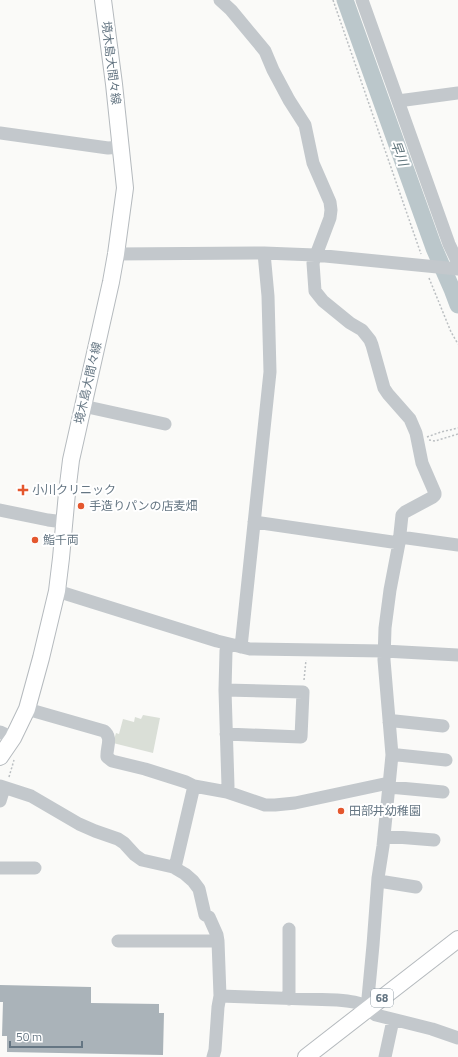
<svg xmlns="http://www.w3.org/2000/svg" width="458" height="1057" font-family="'Titillium Web','Noto Sans JP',sans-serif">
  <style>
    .green { fill: #dadfd7 }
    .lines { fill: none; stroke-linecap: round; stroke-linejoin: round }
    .river { stroke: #bbc7cb; stroke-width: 17 }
    .building { fill: #aab3b9 }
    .major-casing { stroke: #b5babe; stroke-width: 18 }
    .path { stroke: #bbbfc2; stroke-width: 1.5; stroke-dasharray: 2 2; stroke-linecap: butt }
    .minor { stroke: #c3c8cc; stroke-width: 13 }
    .major { stroke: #fff; stroke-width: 16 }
    .poi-dot { fill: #e4572e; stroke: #fff; stroke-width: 1.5 }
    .labels { text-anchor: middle; stroke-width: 4; stroke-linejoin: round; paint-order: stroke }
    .shield { fill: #fff; stroke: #939fa8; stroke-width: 1 }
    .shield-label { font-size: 11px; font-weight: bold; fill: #657683 }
    .street-label { font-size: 12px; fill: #657683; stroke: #fff }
    .poi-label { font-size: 12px; fill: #657683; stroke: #fff; text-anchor: start }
    .water-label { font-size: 13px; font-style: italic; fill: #60757c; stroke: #fff }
  </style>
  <rect width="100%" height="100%" fill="#fafaf8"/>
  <path class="green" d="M 143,715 L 160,718 L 153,753 L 113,743 L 116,733 L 119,734 L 123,719 L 134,722 L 135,717 L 141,719 Z"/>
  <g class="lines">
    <path class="river" d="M 345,0 L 434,248 L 452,289 L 458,305"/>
  </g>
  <path class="building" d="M 0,985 L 91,987 L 91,1003 L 159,1004 L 159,1013 L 164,1013 L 163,1055 L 7,1052 L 7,1036 L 2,1036 L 3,1002 L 0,1002 Z"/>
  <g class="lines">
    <defs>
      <path id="major" d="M 0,757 L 13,738 L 27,709 L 41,658 L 57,591 L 61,558 L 67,493 L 71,460 L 111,282 L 116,254 L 125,188 L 114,84 L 103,0
        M 306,1057 L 458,939"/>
    </defs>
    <use href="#major" class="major-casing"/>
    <path class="path" d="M 333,0 L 421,254
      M 429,278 L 451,332 L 458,344
      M 427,437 L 441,432 L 458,428
      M 429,440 L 435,441 L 458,434
      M 304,680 L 306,660
      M 9,777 L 14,760"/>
    <path class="minor" d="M 220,0 L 231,10 L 265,51 L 273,70 L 289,100 L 305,125 L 313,163 L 330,202 L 331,210 L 330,218 L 313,263 L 315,291 L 323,301 L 350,323 L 362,330 L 370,340 L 372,345 L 384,388 L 388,394 L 410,419 L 416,433 L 422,463 L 435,493 L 435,495 L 433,497 L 405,512 L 402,515 L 399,543 L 390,590 L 385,628 L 384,660 L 392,755 L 383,846 L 378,878 L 373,945 L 368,998 L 370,1008 L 373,1013 L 376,1015 L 432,1029 L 458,1038
      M 362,0 L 449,244 L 458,263
      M 398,101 L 458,93
      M 0,133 L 108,148 L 121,147
      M 116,254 L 264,253 L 315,255 L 458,269
      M 83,406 L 165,424
      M 0,510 L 48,520 L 64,522
      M 254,522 L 399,543
      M 400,537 L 458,545
      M 57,591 L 217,641 L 250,649 L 384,651 L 458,655
      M 241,647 L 270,372 L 268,296 L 264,253
      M 225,690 L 303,692 L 301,737 L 226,734
      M 27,709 L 104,731 C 113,738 106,748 107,757 L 112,761 L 145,769 L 186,782 L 194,786 L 227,792 L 265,805 L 275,805 L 295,803 L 384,784 L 389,784
      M 389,722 L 395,721 L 443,726
      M 0,732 L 13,738
      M 392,755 L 398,755 L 446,760
      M 0,786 L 31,796 L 79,824 L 95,831 L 118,839 L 124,843 L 135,855 L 142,860 L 173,867 L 185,874 L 193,881 L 199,889 L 205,915 L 209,917 L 217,935 L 218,941 L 220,996 L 218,1007 L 215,1050 L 213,1057
      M 389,787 L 443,792
      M 227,792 L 228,786 L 225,690 L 226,651 L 229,645
      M 0,801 L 4,788
      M 384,836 L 434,840
      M 173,867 L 176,863 L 194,786
      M 0,868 L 35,868
      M 378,882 L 385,882 L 416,887
      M 118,941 L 218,941
      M 220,996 L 337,1000 C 349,1001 360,1002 370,1008
      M 289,999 L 289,929
      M 385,1057 L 393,1020"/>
    <use href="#major" class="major"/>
  </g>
  <g class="poi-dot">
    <path d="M21 484h4v4h4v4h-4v4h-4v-4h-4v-4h4z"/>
    <circle cx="81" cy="506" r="4"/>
    <circle cx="35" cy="540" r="4"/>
    <circle cx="341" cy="811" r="4"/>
  </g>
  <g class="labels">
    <rect class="shield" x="371" y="989" width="22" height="18" rx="3"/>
    <g class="shield-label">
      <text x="382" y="1002">68</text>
    </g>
    <g class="street-label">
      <text transform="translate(111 63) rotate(83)" y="4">境木島大間々線</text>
      <text transform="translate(88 383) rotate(-77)" y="4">境木島大間々線</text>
    </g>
    <g class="poi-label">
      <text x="32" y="494">小川クリニック</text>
      <text x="89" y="510">手造りパンの店麦畑</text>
      <text x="43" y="544">鮨千両</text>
      <text x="349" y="815">田部井幼稚園</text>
    </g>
    <g class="water-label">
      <text transform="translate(400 153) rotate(70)" y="5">早川</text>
    </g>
  </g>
  <path d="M10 1041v6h72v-6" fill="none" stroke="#657683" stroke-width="2"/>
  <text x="16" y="1041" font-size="12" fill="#657683" stroke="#ffffff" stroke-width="3" paint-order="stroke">50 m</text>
</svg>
